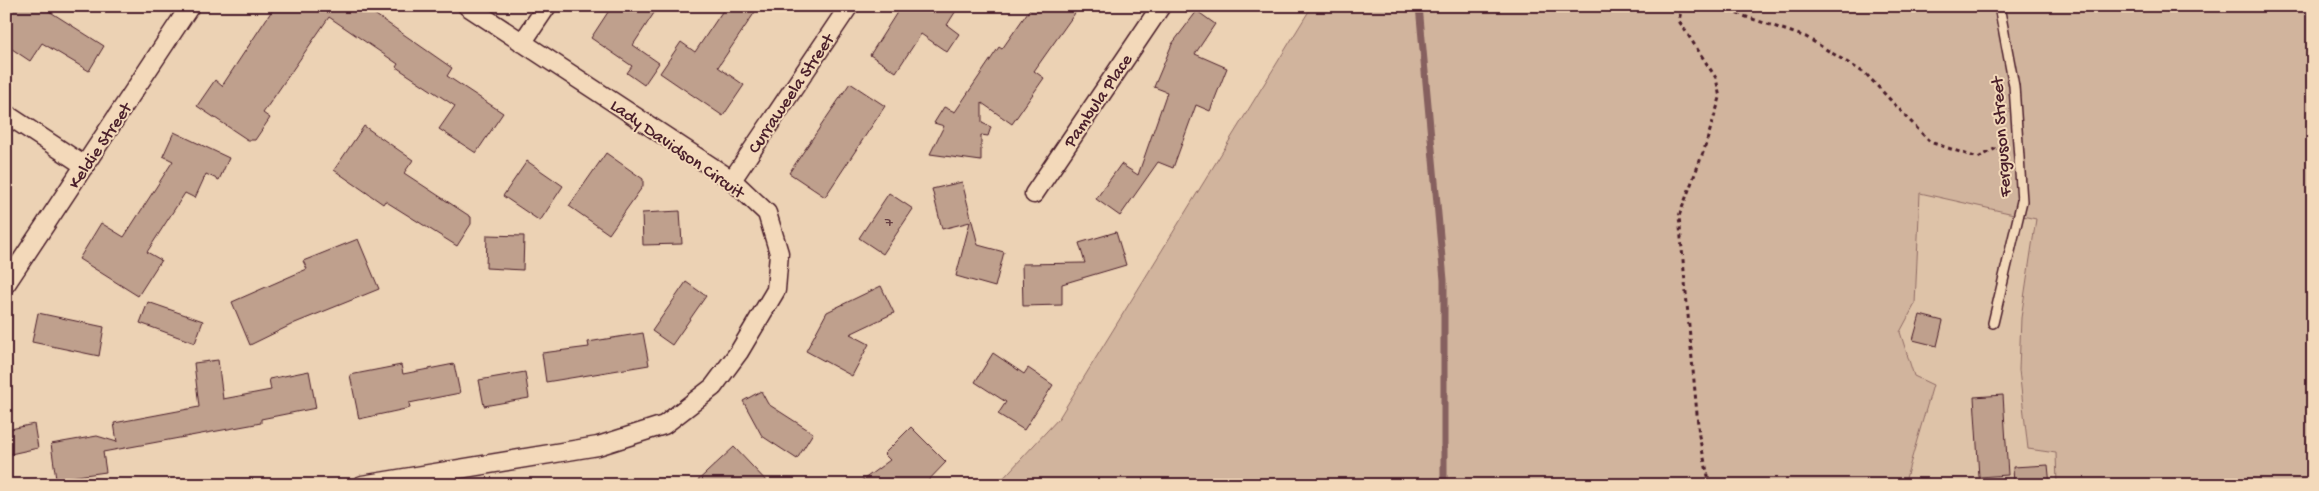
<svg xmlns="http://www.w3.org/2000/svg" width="2319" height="491" font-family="'Gochi Hand',sans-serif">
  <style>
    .built { fill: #dec3a8 }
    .green { fill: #d1b49d; stroke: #8e6a64 }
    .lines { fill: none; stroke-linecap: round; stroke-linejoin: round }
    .stream { stroke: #86615e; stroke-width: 7 }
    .building { fill: #bfa08d; stroke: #4a1f2b }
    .lane-casing { stroke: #4a1f2b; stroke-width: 12 }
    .street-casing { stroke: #4a1f2b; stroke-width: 21 }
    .path { stroke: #4a1f2b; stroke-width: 3; stroke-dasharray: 4 4; stroke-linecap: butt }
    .lane { stroke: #f3d9ba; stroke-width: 9 }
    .street { stroke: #f3d9ba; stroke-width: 18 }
    .labels { text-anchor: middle; stroke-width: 4; stroke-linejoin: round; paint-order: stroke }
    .number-label { font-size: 15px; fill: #673f44 }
    .street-label { font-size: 18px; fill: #4a1f2b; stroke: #f3d9ba }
  </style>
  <rect width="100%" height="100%" fill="#ecd2b4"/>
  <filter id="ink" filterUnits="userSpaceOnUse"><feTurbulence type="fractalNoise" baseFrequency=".02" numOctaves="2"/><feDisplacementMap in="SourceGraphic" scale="10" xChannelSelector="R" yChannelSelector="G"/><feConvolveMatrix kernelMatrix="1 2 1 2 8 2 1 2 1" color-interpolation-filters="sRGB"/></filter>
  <g filter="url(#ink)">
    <path class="built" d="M 1919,193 L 2036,219 L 2021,318 L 2019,370 L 2028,449 L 2057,453 L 2057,485 L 1904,485 L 1933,386 L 1914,376 L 1900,332 L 1915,304 Z"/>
    <path class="green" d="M 1312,6 L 2313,6 L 2313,485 L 2057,485 L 2056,453 L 2028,449 L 2019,370 L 2021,318 L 2036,219 L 1920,193 L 1915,304 L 1900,332 L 1914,376 L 1933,385 L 1904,485 L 997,485 L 1059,418 Z"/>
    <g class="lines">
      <path class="stream" d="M 1419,6 L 1444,280 L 1444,485"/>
    </g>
    <path class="building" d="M 6,6 L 41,6 L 104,46 L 89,71 L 42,43 L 30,61 L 6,45 Z
      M 275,6 L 363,6 L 452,68 L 447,76 L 503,113 L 476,153 L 439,129 L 455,106 L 396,67 L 398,64 L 329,17 L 263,113 L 270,118 L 255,140 L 248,140 L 197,106 L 215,80 L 222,86 Z
      M 612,6 L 644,6 L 654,13 L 633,45 L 659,63 L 644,85 L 627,73 L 632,66 L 591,38 Z
      M 726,6 L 759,6 L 718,67 L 744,85 L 723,116 L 660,73 L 681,42 L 695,52 Z
      M 901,6 L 959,6 L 947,25 L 959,34 L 947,52 L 921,34 L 896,72 L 870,55 Z
      M 1032,6 L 1080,6 L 1034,71 L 1044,78 L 1012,124 L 982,103 L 982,123 L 991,127 L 988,136 L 981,135 L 981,161 L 930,154 L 944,126 L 934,123 L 944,107 L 955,112 L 999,47 L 1002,49 Z
      M 1197,11 L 1215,24 L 1195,54 L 1227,68 L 1210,111 L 1196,105 L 1173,168 L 1158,162 L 1120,216 L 1096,199 L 1121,164 L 1138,175 L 1167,92 L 1154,87 L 1172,44 Z
      M 850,83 L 885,106 L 825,197 L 789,173 Z
      M 364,126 L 413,160 L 404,173 L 471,217 L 471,224 L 457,246 L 385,201 L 383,204 L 334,170 Z
      M 174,132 L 229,158 L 219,180 L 206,174 L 195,198 L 185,193 L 147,252 L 161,260 L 138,296 L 79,259 L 101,223 L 124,237 L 173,161 L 163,156 Z
      M 606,153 L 643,179 L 643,186 L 609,234 L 569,206 Z
      M 527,161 L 563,186 L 540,221 L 503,196 Z
      M 962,182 L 978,245 L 1004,252 L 995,287 L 956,276 L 970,222 L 942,229 L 932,189 Z
      M 889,193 L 913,209 L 883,254 L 859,238 Z
      M 680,211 L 682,244 L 643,245 L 642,213 Z
      M 1116,232 L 1126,265 L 1062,284 L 1062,305 L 1023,306 L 1022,264 L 1085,263 L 1079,243 Z
      M 487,235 L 524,236 L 523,270 L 486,268 Z
      M 358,239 L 379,289 L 295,323 L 250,345 L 232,302 L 307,269 L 303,261 Z
      M 686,282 L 706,296 L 672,345 L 652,331 Z
      M 881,286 L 894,313 L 850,334 L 869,344 L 852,376 L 806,351 L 827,312 Z
      M 148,302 L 203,321 L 195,343 L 140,323 Z
      M 38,313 L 104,327 L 99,356 L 32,342 Z
      M 1920,315 L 1943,321 L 1937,346 L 1913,340 Z
      M 643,333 L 649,365 L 546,382 L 542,353 L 589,347 L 588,342 Z
      M 993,353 L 1024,374 L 1028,368 L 1053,385 L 1024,430 L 998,414 L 1006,402 L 975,382 Z
      M 218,360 L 223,399 L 271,390 L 269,379 L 309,371 L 316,408 L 261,419 L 261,423 L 103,452 L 106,472 L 56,479 L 51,444 L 97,436 L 117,442 L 114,423 L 199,407 L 194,363 Z
      M 454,364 L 460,393 L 409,403 L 410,408 L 359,419 L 350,375 L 401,365 L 403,374 Z
      M 525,372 L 529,398 L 484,406 L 479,380 Z
      M 761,391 L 768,404 L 813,433 L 797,459 L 762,436 L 743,401 Z
      M 2003,395 L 2008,475 L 1979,477 L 1974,397 Z
      M 34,424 L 38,448 L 6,455 L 6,430 Z
      M 911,427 L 946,462 L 924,485 L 856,485 L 890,460 L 884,454 Z
      M 734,447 L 770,485 L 693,485 Z
      M 2048,465 L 2050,485 L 2014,485 L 2013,467 Z"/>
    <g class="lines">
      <defs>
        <path id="lane" d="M 1993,323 L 2022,201 L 2014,86 L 1999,6"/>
        <path id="street" d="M 522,43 L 547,6
          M 6,114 L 85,166
          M 732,180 L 849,6
          M 1034,194 L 1161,6
          M 6,284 L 190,6
          M 362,485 L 598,446 L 664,425 L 713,387 L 739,352 L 776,290 L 779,253 L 767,213 L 732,180 L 467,6"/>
      </defs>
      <use href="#lane" class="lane-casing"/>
      <use href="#street" class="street-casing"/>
      <path class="path" d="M 1682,6 L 1679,21 L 1716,78 L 1720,98 L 1704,150 L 1679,216 L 1699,436 L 1710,485
        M 1714,6 L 1806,37 L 1866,74 L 1930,142 L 1978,158 L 2002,145"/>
      <use href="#lane" class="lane"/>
      <use href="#street" class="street"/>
    </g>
  </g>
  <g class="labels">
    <g class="number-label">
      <text x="889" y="226">7</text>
    </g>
    <g class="street-label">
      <text transform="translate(790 93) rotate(-56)" y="6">Curraweela Street</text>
      <text transform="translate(1097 100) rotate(-56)" y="6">Pambula Place</text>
      <text transform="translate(2000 137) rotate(-94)" y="6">Ferguson Street</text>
      <text transform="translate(99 145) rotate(-56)" y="6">Keldie Street</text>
      <text transform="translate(678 148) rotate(35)" y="6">Lady Davidson Circuit</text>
    </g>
  </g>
  <rect width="2319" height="491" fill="none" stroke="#f3d9ba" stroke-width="25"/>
  <rect x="12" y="12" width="2294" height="466" fill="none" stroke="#4a1f2b" stroke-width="2" filter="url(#ink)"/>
</svg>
